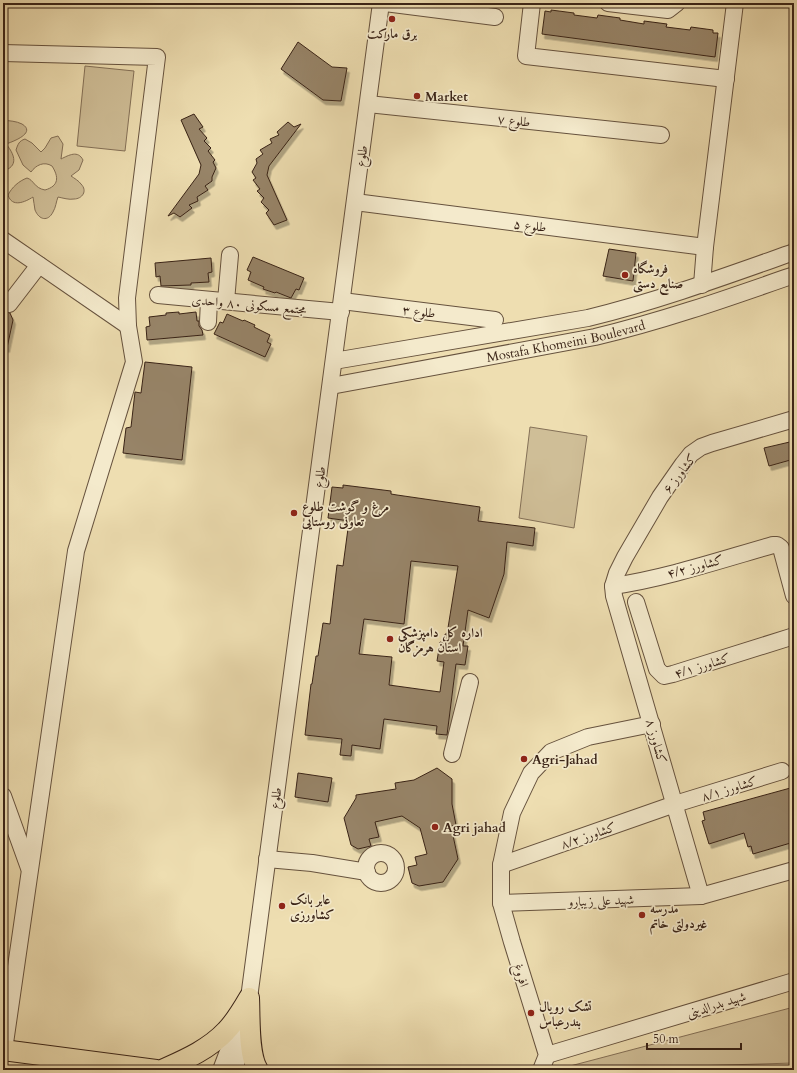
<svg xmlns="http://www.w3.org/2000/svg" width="797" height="1073" font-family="Cardo,Amiri,serif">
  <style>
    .green { fill: #cfbe97; stroke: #847057 }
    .building { fill: #978467; stroke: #392317; fill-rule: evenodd; filter: url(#shadow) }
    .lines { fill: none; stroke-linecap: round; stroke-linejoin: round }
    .minor-casing { stroke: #66523e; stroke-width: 18 }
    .major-casing { stroke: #392317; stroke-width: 22 }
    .minor { stroke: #f4eacc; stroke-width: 16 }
    .major { stroke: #eedeb1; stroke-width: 20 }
    .poi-dot { fill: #8f2418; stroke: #f4eacc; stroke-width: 1.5 }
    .labels { text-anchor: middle; stroke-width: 3.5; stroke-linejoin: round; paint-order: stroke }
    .poi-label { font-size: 13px; font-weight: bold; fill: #392317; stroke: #f4eacc; text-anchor: start }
    .street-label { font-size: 13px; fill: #392317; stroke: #f4eacc }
  </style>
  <defs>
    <filter id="shadow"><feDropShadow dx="2.5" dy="4.5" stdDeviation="0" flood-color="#0004"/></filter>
  </defs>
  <rect width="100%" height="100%" fill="#eedeb1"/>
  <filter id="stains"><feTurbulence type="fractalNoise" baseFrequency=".005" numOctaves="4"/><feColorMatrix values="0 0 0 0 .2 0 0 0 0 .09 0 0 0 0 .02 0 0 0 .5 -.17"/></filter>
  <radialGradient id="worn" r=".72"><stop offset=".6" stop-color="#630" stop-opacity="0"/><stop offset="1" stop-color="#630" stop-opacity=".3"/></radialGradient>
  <path class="green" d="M 85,66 L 134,71 L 125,151 L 77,146 Z
    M 3,120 C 10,121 16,121 22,124 C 37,133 12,142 6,144 C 12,151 19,163 8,169 L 3,167 Z
    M 58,136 L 63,144 L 61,159 C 69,155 78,150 83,160 L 79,170 L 71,176 C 74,178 79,181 81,184 C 88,191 82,199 74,199 C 69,200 63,198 58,197 C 56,202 56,207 53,212 C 48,222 39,220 35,210 C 34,206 34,201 33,197 C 25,202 12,208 8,195 C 12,187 19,181 27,178 C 34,180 34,188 45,190 C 59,186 59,177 52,166 C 44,161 36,165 31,172 L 23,165 L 16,150 C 18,144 19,141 25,139 L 32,143 L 41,152 L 45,148 L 51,138 Z
    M 530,427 L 587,436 L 574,528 L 519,518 Z
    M 794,1007 L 794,1063 L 555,1070 Z"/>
  <path class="building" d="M 551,10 L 574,13 L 574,15 L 597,18 L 598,15 L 620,18 L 620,20 L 644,24 L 644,21 L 667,24 L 666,27 L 690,30 L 691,27 L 713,30 L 713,33 L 718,33 L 715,57 L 542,34 L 545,11 L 551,12 Z
    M 298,42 L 332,67 L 347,68 L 341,101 L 323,100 L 281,69 Z
    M 194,114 L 203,127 L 199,129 L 207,138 L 204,141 L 211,148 L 208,151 L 215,160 L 213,162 L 216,168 L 212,177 L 212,181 L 205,186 L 208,190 L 197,197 L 198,201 L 189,205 L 192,208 L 180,217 L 174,213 L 168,216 L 199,174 L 201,165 L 181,120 Z
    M 288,122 L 294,127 L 301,124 L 269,166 L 267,175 L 287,220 L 274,225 L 266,213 L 269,210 L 261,202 L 264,198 L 257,191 L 260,189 L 253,180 L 256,178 L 252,172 L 257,163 L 256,159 L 263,154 L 260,150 L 272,143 L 270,139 L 279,135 L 277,132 Z
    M 609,249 L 636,253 L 633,281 L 603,276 Z
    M 253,257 L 304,278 L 299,290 L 296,289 L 291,298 L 276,292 L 275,293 L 263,289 L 264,287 L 248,280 L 251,272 L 247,270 Z
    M 211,258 L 212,272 L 208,273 L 209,282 L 191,283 L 191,285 L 161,286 L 160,276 L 156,277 L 155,263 Z
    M 3,311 L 10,313 L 13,320 L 7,348 L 3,347 Z
    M 179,312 L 179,314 L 196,312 L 197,321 L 199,321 L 199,326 L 202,330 L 203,335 L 147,340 L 146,327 L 150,326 L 149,317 L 166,315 L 166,313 Z
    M 227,314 L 243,321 L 244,320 L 255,325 L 254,327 L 270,335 L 267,342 L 271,344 L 265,357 L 214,334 L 220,322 L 223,323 Z
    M 145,362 L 192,367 L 182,460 L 123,453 L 126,428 L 131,427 L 135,392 L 141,393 Z
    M 794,441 L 794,459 L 769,466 L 764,448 Z
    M 343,485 L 391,491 L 391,494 L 397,495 L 480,507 L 478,521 L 535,528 L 533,546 L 507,542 L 504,574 L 489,618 L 468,610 L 463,646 L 468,646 L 465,665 L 456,664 L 447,735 L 436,734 L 437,726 L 384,719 L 380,749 L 352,745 L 351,756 L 340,755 L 342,739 L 305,735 L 311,684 L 312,684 L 316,656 L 318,656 L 323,623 L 330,624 L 337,565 L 343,566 L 349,521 L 328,518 L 332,487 L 343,488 ZM 411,561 L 458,566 L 447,634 L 445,634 L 444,643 L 440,642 L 437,661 L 444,662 L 440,692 L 389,685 L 392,657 L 359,654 L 364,619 L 404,624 Z
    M 437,768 L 452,779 L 452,804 L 456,825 L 451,826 L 458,859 L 443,882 L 419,886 L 412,883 L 408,867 L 417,865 L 415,857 L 427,854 L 420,828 L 402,816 L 375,822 L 379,837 L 369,839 L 371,846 L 358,849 L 351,845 L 344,818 L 356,798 L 356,795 L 396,789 L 395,783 L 414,780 Z
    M 298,773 L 332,778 L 328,802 L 295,797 Z
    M 794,787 L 794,842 L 753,854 L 751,846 L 748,847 L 744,833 L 709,844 L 702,821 L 705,820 L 703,812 Z"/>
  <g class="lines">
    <defs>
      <g id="minor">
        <path d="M 385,3 L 495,17"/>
        <path d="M 532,3 L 526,56 L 726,79"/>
        <path d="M 608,3 L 668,10 L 677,3"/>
        <path d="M 3,53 L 157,57 L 127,298 L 128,326 L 134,362 L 76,551 L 4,1050"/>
        <path d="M 368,104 L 661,135"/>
        <path d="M 355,202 L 705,247"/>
        <path d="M 3,240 L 128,326"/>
        <path d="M 702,285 L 705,247 L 735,3"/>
        <path d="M 158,295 L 341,312"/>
        <path d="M 226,301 L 230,255"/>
        <path d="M 342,301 L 495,320"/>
        <path d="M 9,304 L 39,265"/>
        <path d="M 208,322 L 209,300"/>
        <path d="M 334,361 L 588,318 C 658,301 726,276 794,252"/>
        <path id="s1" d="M 331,386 L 595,337 C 663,321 728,298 794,275"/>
        <path d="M 613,586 C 667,578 720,560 773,545 L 777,545 L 781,548 L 794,596"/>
        <path d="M 636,602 L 657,669 L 664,676 L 673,674 L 794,636"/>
        <path d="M 452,754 L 470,682"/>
        <path d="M 3,796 L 29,868"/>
        <circle cx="381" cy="868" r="15"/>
        <path d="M 267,859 L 312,863 L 367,872"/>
        <path d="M 501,865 L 675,804 L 782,771"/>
        <path d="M 701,896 L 614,596 L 613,586 L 617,573 L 625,557 L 660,497 L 683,464 L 691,454 L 701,447 L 712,443 L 794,419"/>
        <path d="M 501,903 L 701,896 L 794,870"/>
        <path d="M 547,1055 L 794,981"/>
        <path d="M 221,1070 L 235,1033"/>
        <path d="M 235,1070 L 249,998 L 381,3"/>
        <path d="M 541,1070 L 547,1055 L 512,942 L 501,903 L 501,865 L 512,813 L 531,773 L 551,752 L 588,737 L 652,724"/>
      </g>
      <path id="major" d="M 249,998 C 250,1017 248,1055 258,1070
        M 3,1050 L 156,1070
        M 162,1070 C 184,1060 208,1050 226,1031 C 235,1022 242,1010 249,998"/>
    </defs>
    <use href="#minor" class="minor-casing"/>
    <use href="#major" class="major-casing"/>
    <use href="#minor" class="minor"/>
    <use href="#major" class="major"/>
  </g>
  <g class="poi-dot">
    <circle cx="392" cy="19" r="4"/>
    <circle cx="417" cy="96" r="4"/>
    <circle cx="625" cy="275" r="4"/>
    <circle cx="294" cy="513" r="4"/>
    <circle cx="390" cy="639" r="4"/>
    <circle cx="524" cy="759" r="4"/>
    <circle cx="435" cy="827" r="4"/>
    <circle cx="282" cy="906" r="4"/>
    <circle cx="642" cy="915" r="4"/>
    <circle cx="531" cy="1013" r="4"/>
  </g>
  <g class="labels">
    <g class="poi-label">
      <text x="392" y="38" text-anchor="middle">برق مارکت</text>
      <text x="425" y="101">Market</text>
      <text x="633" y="273">فروشگاه<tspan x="633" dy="15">صنایع دستی</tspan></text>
      <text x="302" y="511">مرغ و گوشت طلوع<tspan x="302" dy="15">تعاونی روستایی</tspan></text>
      <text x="398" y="637">اداره کل دامپزشکی<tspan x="398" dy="15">استان هرمزگان</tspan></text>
      <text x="532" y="764">Agri-Jahad</text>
      <text x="443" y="832">Agri jahad</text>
      <text x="290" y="904">عابر بانک<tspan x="290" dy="15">کشاورزی</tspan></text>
      <text x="650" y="913">مدرسه<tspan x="650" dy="15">غیردولتی خاتم</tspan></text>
      <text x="539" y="1011">تشک رویال<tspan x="539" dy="15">بندرعباس</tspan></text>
    </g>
    <g class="street-label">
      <text transform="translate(514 120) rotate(6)" y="5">طلوع ۷</text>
      <text transform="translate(361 156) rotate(-82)" y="5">طلوع</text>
      <text transform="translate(530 225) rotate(7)" y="5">طلوع ۵</text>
      <text transform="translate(249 304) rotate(5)" y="5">مجتمع مسکونی ۸۰ واحدی</text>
      <text transform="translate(419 311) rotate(7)" y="5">طلوع ۳</text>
      <text dy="5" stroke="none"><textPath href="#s1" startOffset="239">Mostafa Khomeini Boulevard</textPath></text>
      <text transform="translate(679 473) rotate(-52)" y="5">کشاورز ۶</text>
      <text transform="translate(319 477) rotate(-82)" y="5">طلوع</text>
      <text transform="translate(695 566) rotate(-15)" y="5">کشاورز ۴/۲</text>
      <text transform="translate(702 665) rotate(-17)" y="5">کشاورز ۴/۱</text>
      <text transform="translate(657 741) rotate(74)" y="5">کشاورز ۸</text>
      <text transform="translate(729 788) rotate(-17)" y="5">کشاورز ۸/۱</text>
      <text transform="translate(275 798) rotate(-82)" y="5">طلوع</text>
      <text transform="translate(588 835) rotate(-19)" y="5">کشاورز ۸/۲</text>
      <text transform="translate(601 900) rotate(-2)" y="5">شهید علی زیبارو</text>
      <text transform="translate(522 975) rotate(73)" y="5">افروغ</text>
      <text transform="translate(716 1004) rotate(-17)" y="5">شهید بدرالدینی</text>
    </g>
  </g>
  <rect width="797" height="1073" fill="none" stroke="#eedeb1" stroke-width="16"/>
  <rect x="4" y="4" width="789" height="1065" fill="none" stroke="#392317" stroke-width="2"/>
  <rect x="8" y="8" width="781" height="1057" fill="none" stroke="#392317"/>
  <path d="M647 1043v6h94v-6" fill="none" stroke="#392317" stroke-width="2"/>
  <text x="653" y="1043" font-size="12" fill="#392317" stroke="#f4eacc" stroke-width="3" paint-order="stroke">50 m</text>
  <rect width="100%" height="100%" filter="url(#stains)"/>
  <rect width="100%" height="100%" fill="url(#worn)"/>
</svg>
